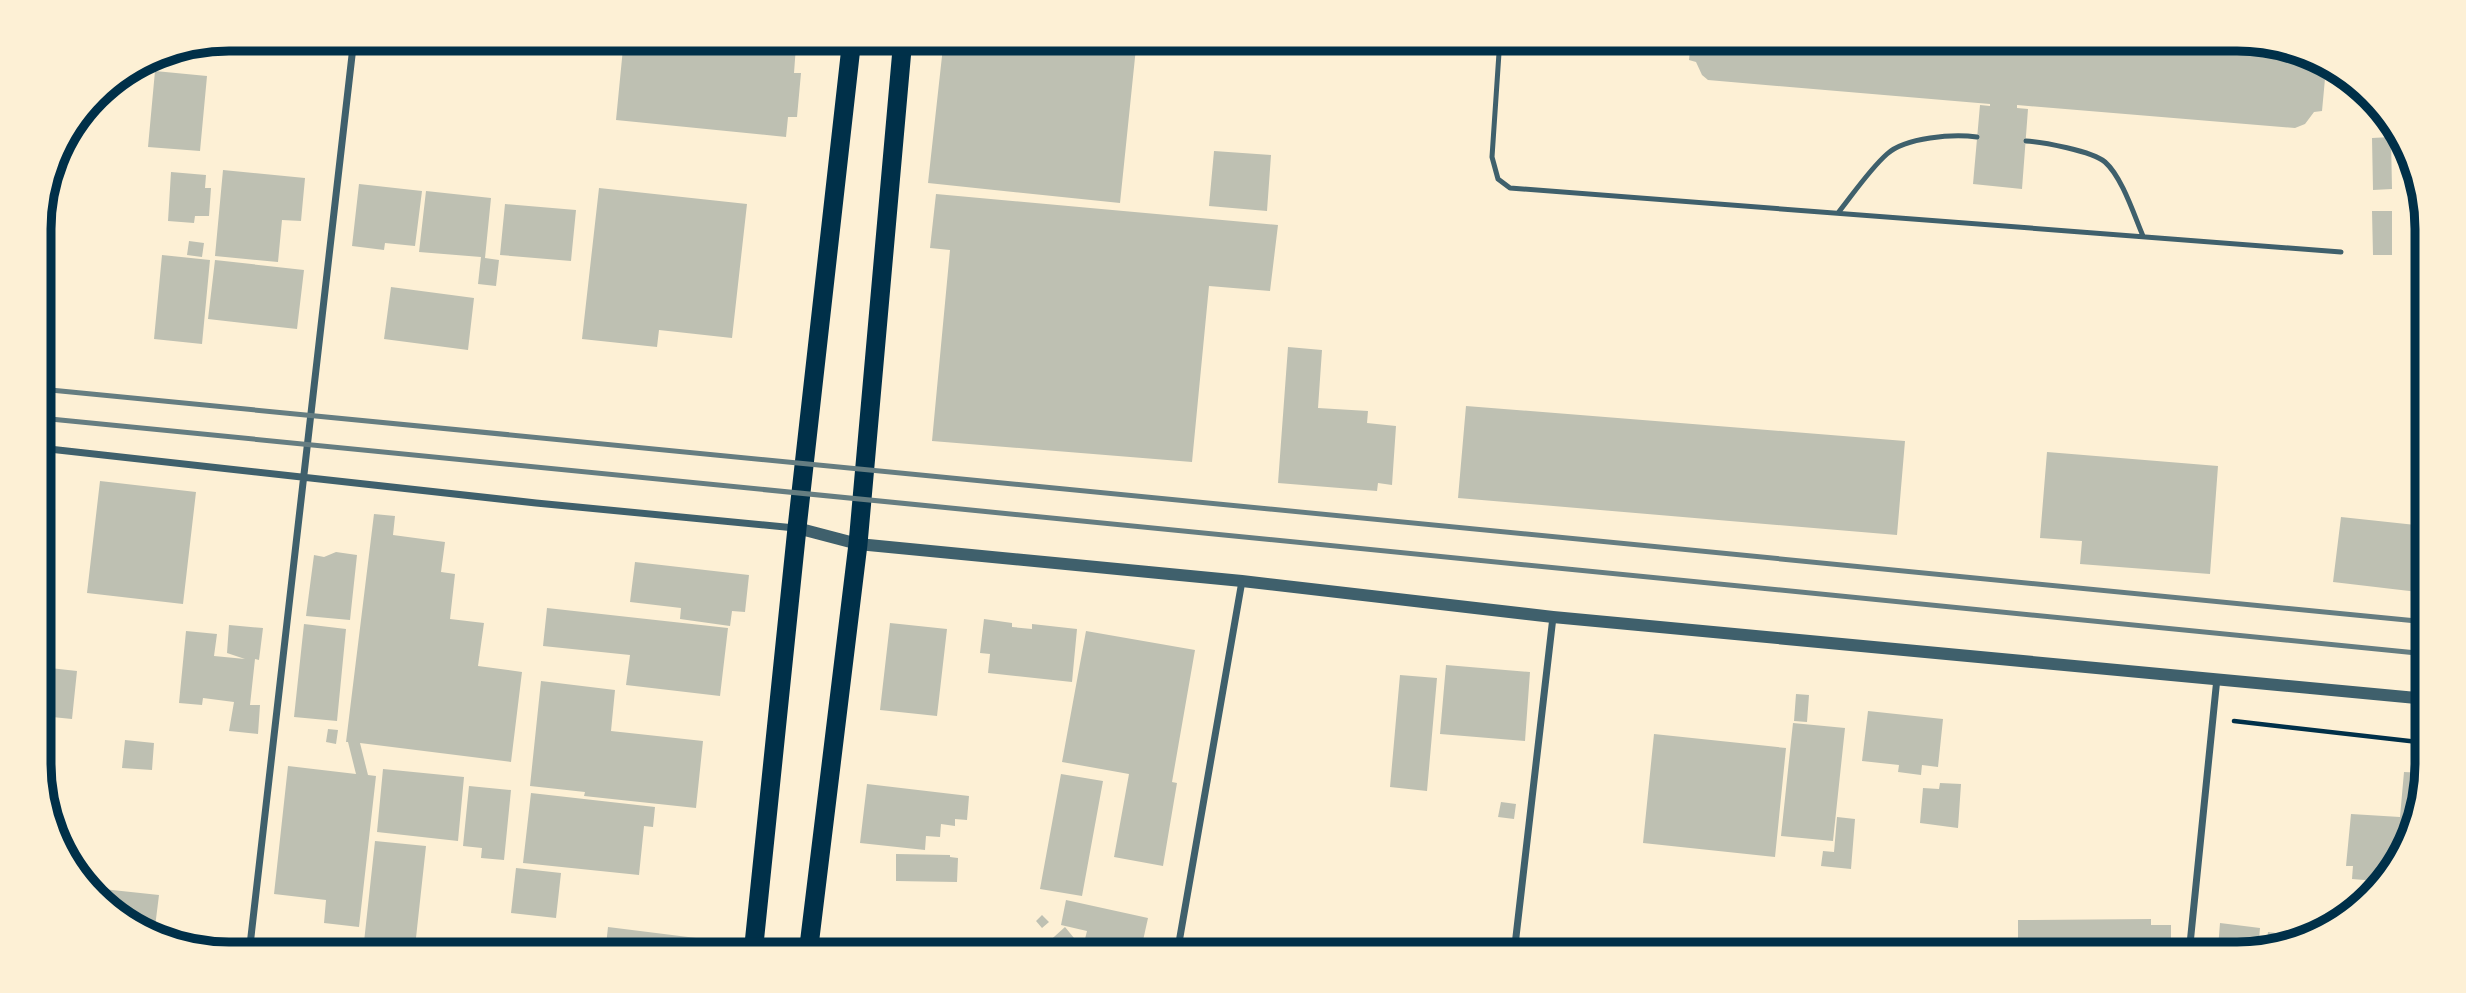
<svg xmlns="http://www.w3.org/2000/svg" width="2466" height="993" font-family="'Titillium Web',sans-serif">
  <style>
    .building { fill: #bec0b2 }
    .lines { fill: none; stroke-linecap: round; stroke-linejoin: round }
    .path { stroke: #003049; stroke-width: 4.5 }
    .service { stroke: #3f606c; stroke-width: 5 }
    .minor { stroke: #3f606c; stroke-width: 7 }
    .tertiary { stroke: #3f606c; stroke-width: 12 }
    .trunk { stroke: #003049; stroke-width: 19 }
    .rail { stroke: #657d81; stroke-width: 5 }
    .rim { fill: none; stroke: #003049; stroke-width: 9 }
  </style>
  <rect width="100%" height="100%" fill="#fdf0d5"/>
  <path class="building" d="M 624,38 L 724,38 L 796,46 L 794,73 L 801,73 L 797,117 L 788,117 L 786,137 L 616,120 Z
    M 944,38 L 1137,38 L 1120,203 L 928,183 Z
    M 1691,38 L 2237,38 L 2299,49 L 2304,53 L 2304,58 L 2312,59 L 2326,68 L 2322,111 L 2314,112 L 2305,124 L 2295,128 L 2017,105 L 2017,108 L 2028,109 L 2022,189 L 1973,184 L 1980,105 L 1990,106 L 1990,104 L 1708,80 L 1702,75 L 1696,62 L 1689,60 Z
    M 155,71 L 207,76 L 200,151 L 148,147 Z
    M 2391,137 L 2392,189 L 2373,190 L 2372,138 Z
    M 1214,151 L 1271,155 L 1267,211 L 1209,206 Z
    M 223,170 L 305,178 L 301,221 L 282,220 L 278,262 L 215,256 Z
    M 171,172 L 206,175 L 205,188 L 211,188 L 209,216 L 195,216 L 194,223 L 168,221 Z
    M 359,184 L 422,191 L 415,246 L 385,243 L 384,250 L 352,246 Z
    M 599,188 L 747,204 L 732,338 L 659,330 L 657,347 L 582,339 Z
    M 426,191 L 491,198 L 485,258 L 499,260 L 496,286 L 478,284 L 481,257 L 419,252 Z
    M 936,194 L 1278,225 L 1270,291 L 1209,286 L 1192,462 L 932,441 L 950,250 L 930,248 Z
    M 505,204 L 576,210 L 571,261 L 500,255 Z
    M 2372,211 L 2392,211 L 2392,255 L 2373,255 Z
    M 189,241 L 204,243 L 202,257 L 187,255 Z
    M 162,255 L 210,260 L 202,344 L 154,339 Z
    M 215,260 L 304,270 L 297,329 L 208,319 Z
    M 391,287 L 474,298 L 468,350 L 384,339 Z
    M 1288,347 L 1322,350 L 1318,408 L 1368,411 L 1367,423 L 1396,426 L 1392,485 L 1378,483 L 1377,491 L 1278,483 Z
    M 1466,406 L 1905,441 L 1897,535 L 1458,498 Z
    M 2047,452 L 2218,466 L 2210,574 L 2080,564 L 2082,541 L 2040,538 Z
    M 40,477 L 48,478 L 42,548 L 41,548 Z
    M 100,481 L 196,492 L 183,604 L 87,593 Z
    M 374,514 L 395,516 L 393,535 L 445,542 L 441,572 L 455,574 L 450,619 L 484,623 L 478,666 L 522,672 L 511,762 L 360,743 L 368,775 L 376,776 L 359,927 L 324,923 L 326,900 L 274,894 L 288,766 L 356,774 L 348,742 L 346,742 Z
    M 2341,517 L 2425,526 L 2418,592 L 2333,582 Z
    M 41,552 L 47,552 L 43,590 L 41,590 Z
    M 336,552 L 357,555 L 350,620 L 306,616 L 314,555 L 324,557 Z
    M 635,562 L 749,575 L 745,612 L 732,611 L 730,626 L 680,619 L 681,608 L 630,602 Z
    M 547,608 L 728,628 L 720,696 L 626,685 L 630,655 L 543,646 Z
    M 984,619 L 1012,623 L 1012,627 L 1032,629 L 1032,624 L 1077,629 L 1072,682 L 988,673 L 990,654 L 980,653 Z
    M 890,623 L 947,629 L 937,716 L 880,710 Z
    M 304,624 L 346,629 L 337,721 L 294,717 Z
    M 229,625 L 263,628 L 259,660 L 255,659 L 250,705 L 260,705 L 258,734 L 229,731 L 234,702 L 203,698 L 202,705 L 179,703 L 186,631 L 217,634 L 214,656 L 245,659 L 227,653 Z
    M 1086,631 L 1195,650 L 1172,782 L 1177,783 L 1163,866 L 1114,857 L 1129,774 L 1062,762 Z
    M 1446,665 L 1530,672 L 1525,741 L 1440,734 Z
    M 41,667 L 77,671 L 72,719 L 42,716 Z
    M 1400,675 L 1437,678 L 1427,791 L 1390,787 Z
    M 541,681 L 615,690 L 611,731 L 703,741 L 696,808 L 584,796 L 585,792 L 530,786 Z
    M 1796,694 L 1809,695 L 1807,722 L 1794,721 Z
    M 1868,711 L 1943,719 L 1938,767 L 1922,765 L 1921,775 L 1898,772 L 1899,765 L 1862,761 Z
    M 1793,723 L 1845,728 L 1833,841 L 1781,836 Z
    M 328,729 L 338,730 L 336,744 L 326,742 Z
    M 1654,734 L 1786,748 L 1775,857 L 1643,843 Z
    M 125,740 L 154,743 L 152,770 L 122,768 Z
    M 383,769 L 464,777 L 458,841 L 377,832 Z
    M 2404,772 L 2426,773 L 2417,826 L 2377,881 L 2352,879 L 2353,866 L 2346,866 L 2351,814 L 2400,817 Z
    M 1061,774 L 1103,781 L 1082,896 L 1040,889 Z
    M 1940,783 L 1961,784 L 1958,828 L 1920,823 L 1923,788 L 1939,789 Z
    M 867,784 L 969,796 L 967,820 L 955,819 L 955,826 L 941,824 L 940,837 L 926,836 L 925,850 L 860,843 Z
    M 469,786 L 511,790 L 504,860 L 481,858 L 482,848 L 463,846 Z
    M 531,793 L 655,807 L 653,827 L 644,826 L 639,875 L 523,863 Z
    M 1501,802 L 1516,804 L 1514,819 L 1498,817 Z
    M 1837,817 L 1855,819 L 1851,869 L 1821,866 L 1823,851 L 1834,852 Z
    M 375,841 L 426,846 L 415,947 L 364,942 Z
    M 896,854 L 950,855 L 950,857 L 958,858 L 957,882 L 896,881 Z
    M 516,868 L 561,873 L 556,918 L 511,913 Z
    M 84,887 L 159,895 L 154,935 L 86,889 Z
    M 1066,900 L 1148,918 L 1140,954 L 1119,954 L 1083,947 L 1087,931 L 1061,925 Z
    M 1042,915 L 1049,922 L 1042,928 L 1036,921 Z
    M 2151,919 L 2151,925 L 2171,925 L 2171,954 L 2018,954 L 2018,920 Z
    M 2220,923 L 2260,928 L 2258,951 L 2253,952 L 2218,948 Z
    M 608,927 L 712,940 L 710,954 L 605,954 Z
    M 1065,927 L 1083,949 L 1077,954 L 1053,954 L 1045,945 Z
    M 2268,932 L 2299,936 L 2266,948 Z
    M 849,938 L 1020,938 L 1023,954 L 847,954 Z"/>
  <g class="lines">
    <path class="path" d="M 2234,721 L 2427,743"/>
    <path class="service" d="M 1500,38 L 1492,157 L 1498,179 L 1510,188 L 2341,252
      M 2026,141 C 2043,142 2092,151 2105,162 C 2122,177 2134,215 2143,236
      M 1838,213 C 1853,194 1870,169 1887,154 C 1906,137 1953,134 1977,137"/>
    <path class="minor" d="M 40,448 L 536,503 L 795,528
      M 249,954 L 354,38
      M 1177,954 L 1242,581
      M 1514,954 L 1553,617
      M 2189,954 L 2217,678"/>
    <path class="tertiary" d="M 797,528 L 858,544 L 1242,581 L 1553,617 L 2427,699"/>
    <path class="trunk" d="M 753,954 L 797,528 L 852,38
      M 808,954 L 858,544 L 903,38"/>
    <path class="rail" d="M 40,389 L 2427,622
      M 40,418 L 2427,654"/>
  </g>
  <path d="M0 0H2466V993H0ZM229 51H2237A178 178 0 0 1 2415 229V764A178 178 0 0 1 2237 942H229A178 178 0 0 1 51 764V229A178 178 0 0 1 229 51Z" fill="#fdf0d5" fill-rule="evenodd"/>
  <path class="rim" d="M229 51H2237A178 178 0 0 1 2415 229V764A178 178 0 0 1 2237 942H229A178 178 0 0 1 51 764V229A178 178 0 0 1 229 51Z"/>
</svg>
